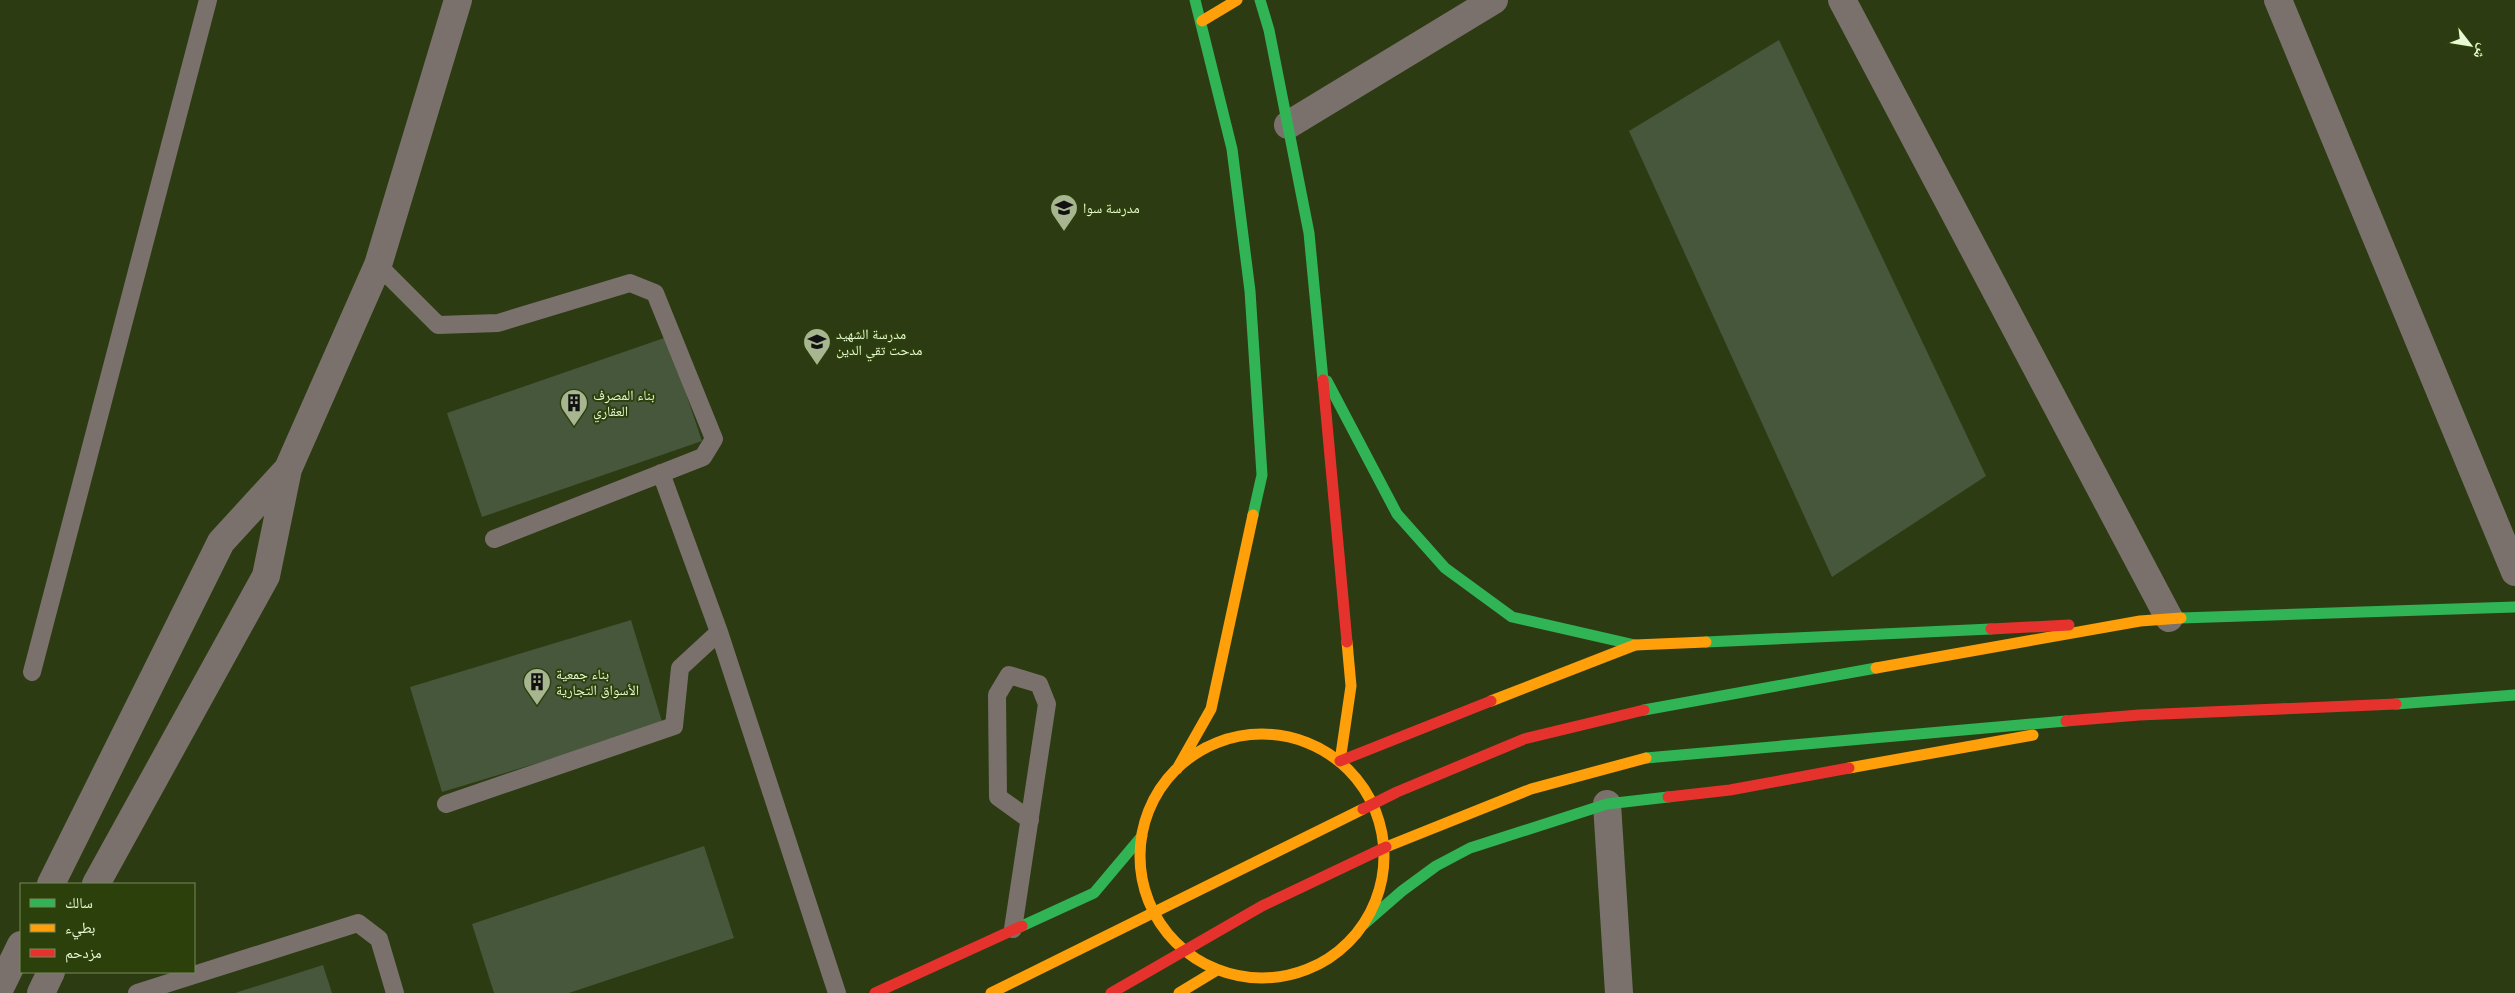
<svg xmlns="http://www.w3.org/2000/svg" width="2515" height="993" font-family="'Open Sans','Noto Naskh Arabic',sans-serif">
  <style>
    .building { fill: #46573b }
    .lines { fill: none; stroke-linecap: round; stroke-linejoin: round }
    .lane { stroke: #7a716d; stroke-width: 18 }
    .street { stroke: #7a716d; stroke-width: 28 }
    .fast { stroke: #30b455; stroke-width: 11 }
    .slow { stroke: #ff9f0a; stroke-width: 11 }
    .jam { stroke: #e5322d; stroke-width: 11 }
    .slow-bridge { stroke: #ff9f0a; stroke-width: 11 }
    .jam-bridge { stroke: #e5322d; stroke-width: 11 }
    .labels { text-anchor: middle; stroke-width: 4; stroke-linejoin: round; paint-order: stroke }
    .poi-label { font-size: 14px; fill: #e8f9d6; stroke: #2c400b; text-anchor: start }
  </style>
  <rect width="100%" height="100%" fill="#2d3b12"/>
  <path class="building" d="M 1779,40 L 1986,476 L 1832,577 L 1629,131 Z
    M 667,337 L 702,441 L 482,517 L 447,413 Z
    M 631,620 L 663,725 L 442,792 L 410,687 Z
    M 704,846 L 734,938 L 569,993 L 494,993 L 472,924 Z
    M 323,965 L 332,993 L 235,993 Z"/>
  <g class="lines">
    <path class="lane" d="M 378,265 L 438,325 L 498,323 L 630,283 L 655,293 L 714,439 L 703,457 L 494,539
      M 661,473 L 719,632 L 837,993
      M 32,672 L 208,0
      M 446,804 L 674,726 L 680,668 L 719,632
      M 1013,929 L 1047,704 L 1039,684 L 1009,675 L 997,695 L 998,797 L 1030,820
      M 137,993 L 358,923 L 379,939 L 395,993"/>
    <path class="street" d="M 1842,0 L 2169,618
      M 2278,0 L 2515,572
      M 1288,125 L 1494,0
      M 1607,804 L 1619,993
      M 51,884 L 221,542 L 287,470
      M 96,884 L 266,576 L 288,469 L 378,265 L 458,0
      M 0,988 L 21,945
      M 41,993 L 51,972"/>
    <path class="fast" d="M 1195,0 L 1232,149 L 1250,291 L 1262,475 L 1253,515
      M 1260,0 L 1269,30 L 1309,233 L 1323,380
      M 1327,381 L 1397,514 L 1445,568 L 1512,617 L 1635,645
      M 2181,618 L 2515,607
      M 1706,642 L 1991,629
      M 2396,704 L 2515,695
      M 1644,710 L 1876,668
      M 1646,758 L 2066,721
      M 1364,924 L 1402,891 L 1436,866 L 1470,848 L 1607,804 L 1668,797
      M 1022,926 L 1094,893 L 1142,836"/>
    <path class="slow" d="M 1202,21 L 1237,0
      M 1876,668 L 2140,621 L 2181,618
      M 1491,701 L 1635,645 L 1706,642
      M1140 856a122 122 0 1 1 244 0a122 122 0 1 1-244 0Z
      M 1340,761 L 1351,686 L 1347,642
      M 1849,768 L 2033,735
      M 1177,769 L 1211,709 L 1253,515
      M 1179,993 L 1217,970"/>
    <path class="jam" d="M 1323,380 L 1347,642
      M 1991,629 L 2069,625
      M 2066,721 L 2139,715 L 2396,704
      M 1340,761 L 1491,701
      M 1668,797 L 1730,790 L 1849,768
      M 875,993 L 1022,926"/>
    <path class="slow-bridge" d="M 1386,847 L 1531,789 L 1646,758
      M 991,993 L 1363,809"/>
    <path class="jam-bridge" d="M 1363,809 L 1397,792 L 1524,739 L 1644,710
      M 1111,993 L 1262,906 L 1386,847"/>
  </g>
  <defs>
    <symbol id="school-pin" viewBox="-11 -11 22 30"><path d="M0 17L-7.5 6A9.5 9.5 0 1 1 7.5 6Z" fill="#a7b691" stroke="#2c400b"/><path d="M0-5L7-2L0 1L-7-2ZM-4 1L0 2.5L4 1V4Q0 6-4 4Z" fill="#111"/></symbol>
    <symbol id="building-pin" viewBox="-11 -11 22 30"><path d="M0 17L-7.5 6A9.5 9.5 0 1 1 7.5 6Z" fill="#a7b691" stroke="#2c400b"/><path d="M-4-6H4V6H1V3H-1V6H-4ZM-2.5-4.3h1.7v1.8h-1.7ZM.8-4.3h1.7v1.8H.8ZM-2.5-1h1.7V.8h-1.7ZM.8-1h1.7V.8H.8Z" fill="#111"/></symbol>
  </defs>
  <g fill-rule="evenodd">
    <use href="#school-pin" x="1048" y="192" width="32" height="43"/>
    <use href="#school-pin" x="801" y="326" width="32" height="43"/>
    <use href="#building-pin" x="558" y="387" width="32" height="43"/>
    <use href="#building-pin" x="521" y="666" width="32" height="43"/>
  </g>
  <g class="labels">
    <g class="poi-label">
      <text x="1083" y="213">مدرسة سوا</text>
      <text x="836" y="339">مدرسة الشهيد<tspan x="836" dy="16">مدحت تقي الدين</tspan></text>
      <text x="593" y="400">بناء المصرف<tspan x="593" dy="16">العقاري</tspan></text>
      <text x="556" y="679">بناء جمعية<tspan x="556" dy="16">الأسواق التجارية</tspan></text>
    </g>
  </g>
  <rect x="20" y="883" width="175" height="90" fill="#2c400b" stroke="#778a5c"/>
  <rect x="30" y="899" width="25" height="8" fill="#30b455" stroke="#778a5c"/>
  <text x="65" y="908" font-size="15" fill="#e8f9d6">سالك</text>
  <rect x="30" y="924" width="25" height="8" fill="#ff9f0a" stroke="#778a5c"/>
  <text x="65" y="933" font-size="15" fill="#e8f9d6">بطيء</text>
  <rect x="30" y="949" width="25" height="8" fill="#e5322d" stroke="#778a5c"/>
  <text x="65" y="958" font-size="15" fill="#e8f9d6">مزدحم</text>
  <g transform="translate(2470 45) rotate(121)" stroke="#2c400b" stroke-width="4" paint-order="stroke">
  <path d="M0-4L9 19L0 12L-9 19Z" fill="#e8f9d6"/>
  <text y="-8" font-size="14" font-weight="bold" text-anchor="middle" fill="#e8f9d6">ش</text>
  </g>
</svg>
